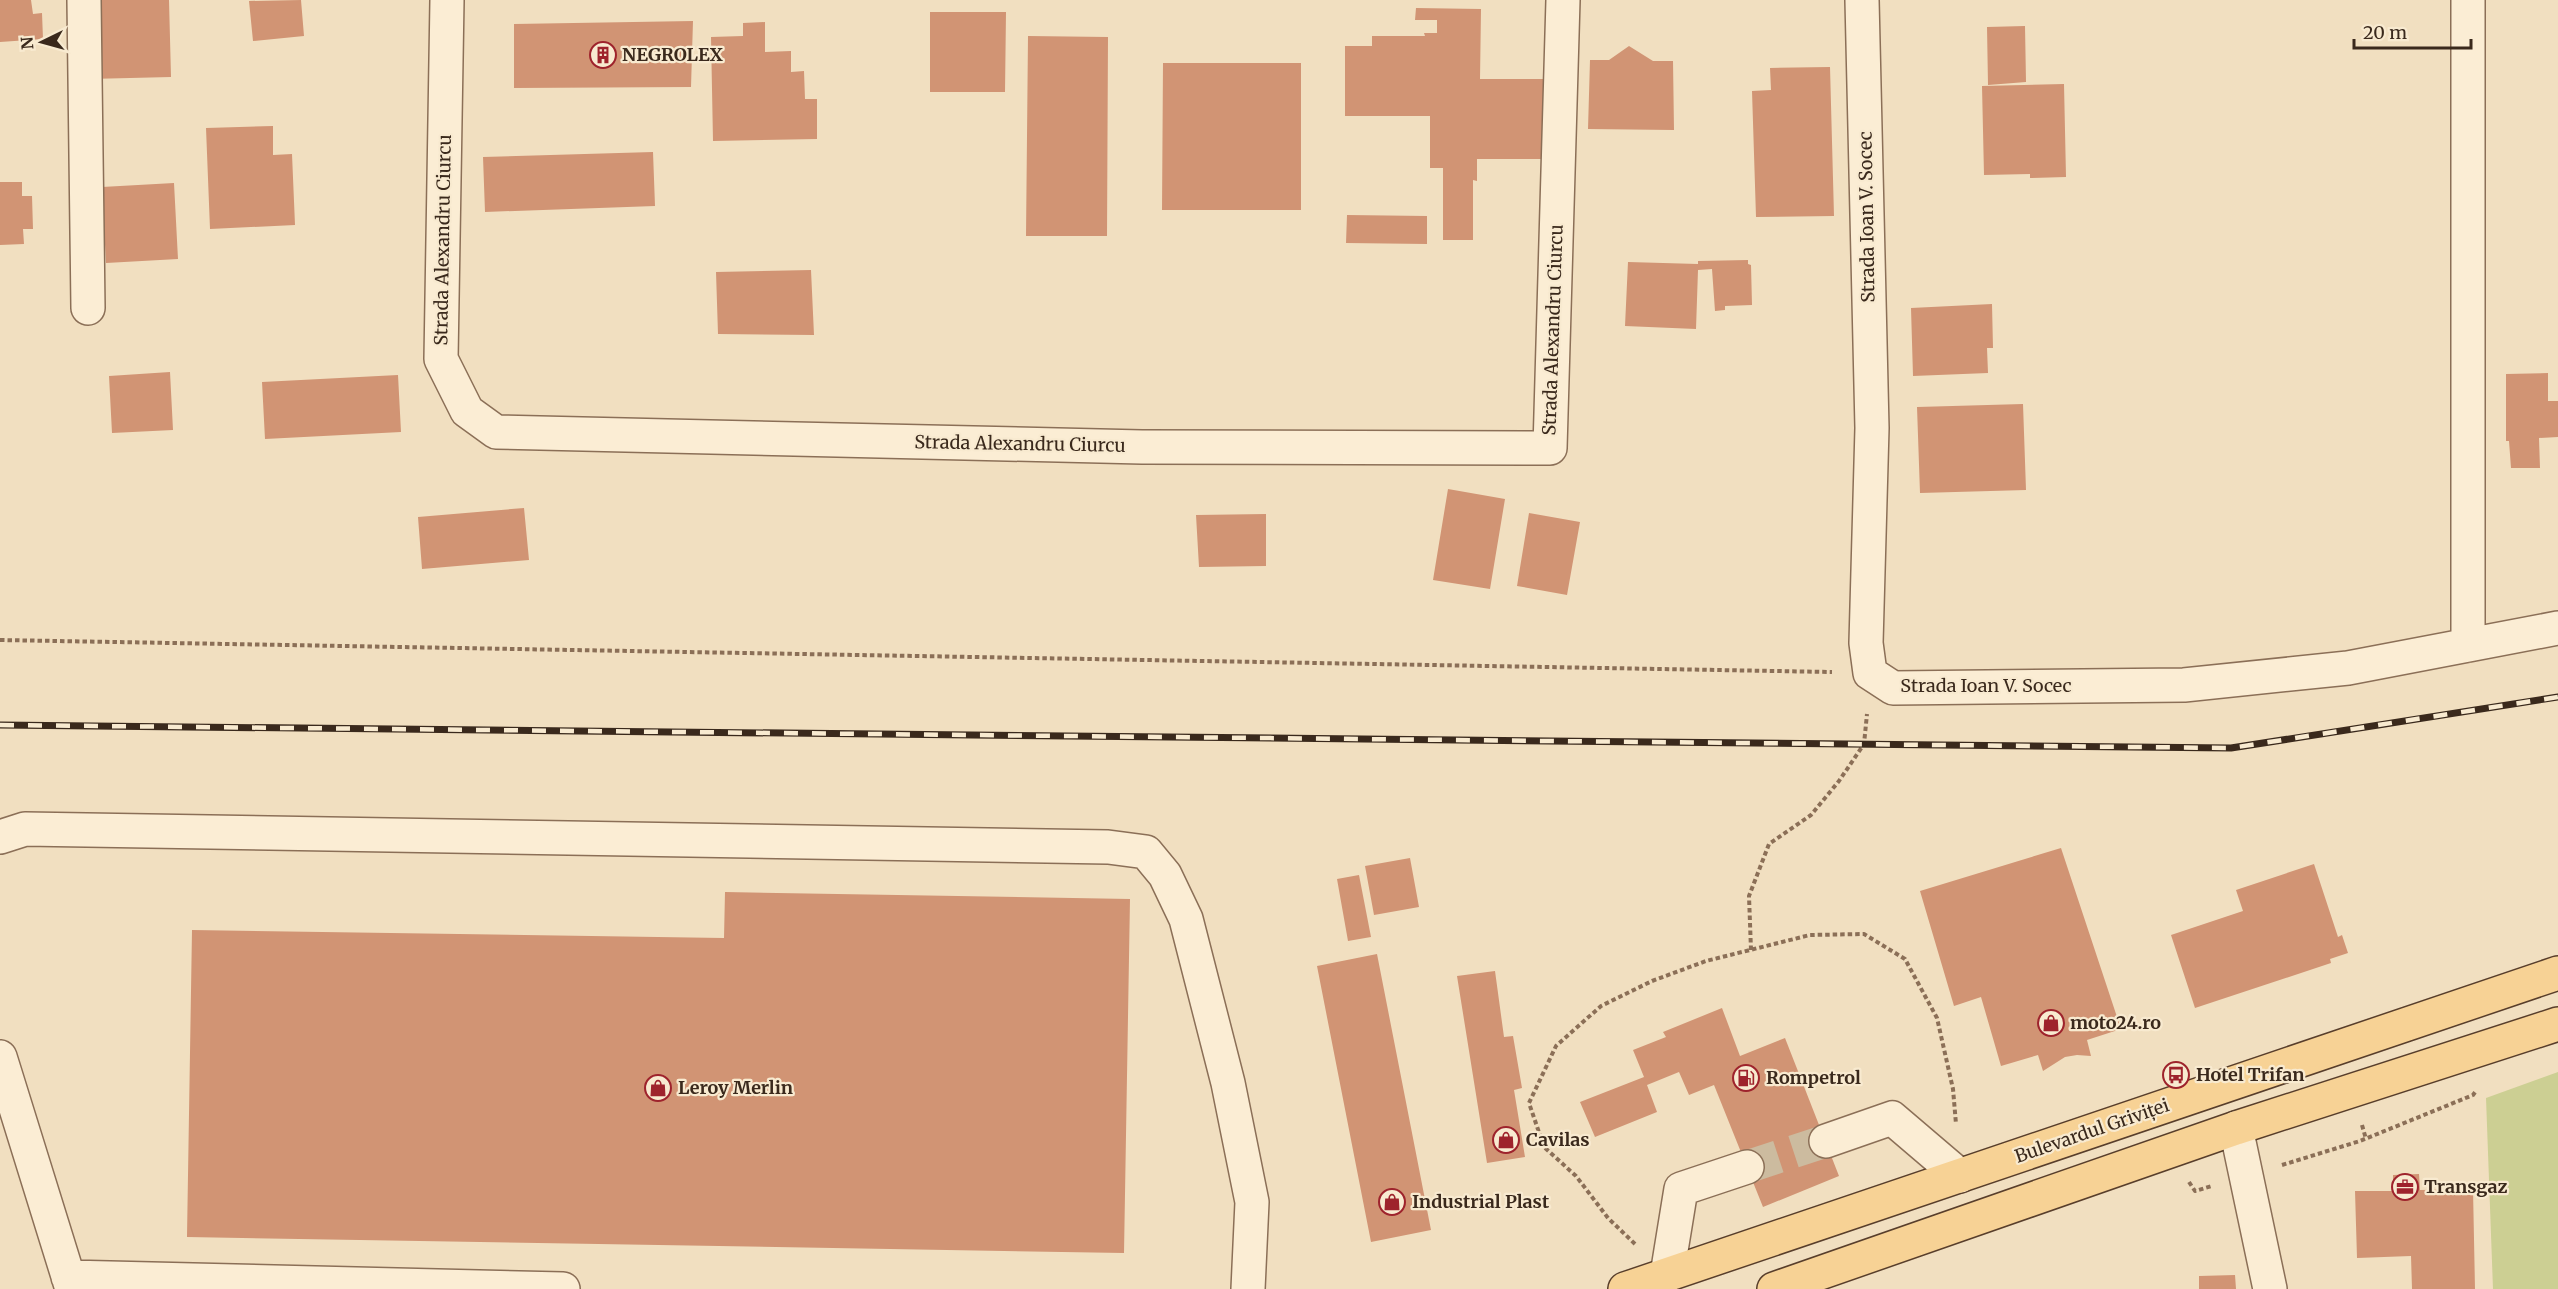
<svg xmlns="http://www.w3.org/2000/svg" width="2558" height="1289" font-family="Merriweather,serif">
  <style>
    .green { fill: #cccf93 }
    .building { fill: #d19474 }
    .lines { fill: none; stroke-linecap: round; stroke-linejoin: round }
    .minor-tunnel { stroke: #ccbb9f; stroke-width: 33; stroke-dasharray: 33 16; stroke-linecap: butt }
    .minor-casing { stroke: #8b6f57; stroke-width: 36 }
    .major-casing { stroke: #583e2b; stroke-width: 36 }
    .path { stroke: #8b6f57; stroke-width: 4; stroke-dasharray: 4.5 3; stroke-linecap: butt }
    .minor { stroke: #fbedd4; stroke-width: 33 }
    .major { stroke: #f7d295; stroke-width: 33 }
    .rail-casing { stroke: #3a291c; stroke-width: 7 }
    .rail { stroke: #f8ead0; stroke-width: 4.5; stroke-dasharray: 14; stroke-linecap: butt }
    .labels { text-anchor: middle; stroke-width: 4.5; stroke-linejoin: round; paint-order: stroke }
    .poi-label { font-size: 18px; font-weight: bold; fill: #3a291c; stroke: #f8ead0; text-anchor: start }
    .street-label { font-size: 18px; fill: #3a291c; stroke: #f8ead0 }
  </style>
  <rect width="100%" height="100%" fill="#f1dfc0"/>
  <path class="green" d="M 2558,1072 L 2558,1289 L 2493,1289 L 2486,1098 Z"/>
  <path class="building" d="M 0,0 L 31,0 L 33,14 L 42,13 L 43,39 L 0,42 Z
    M 87,0 L 169,0 L 171,77 L 89,79 Z
    M 301,0 L 304,36 L 253,41 L 249,1 Z
    M 1416,8 L 1481,9 L 1480,79 L 1545,79 L 1544,159 L 1477,159 L 1477,181 L 1473,180 L 1473,240 L 1443,240 L 1443,168 L 1430,168 L 1430,116 L 1345,116 L 1345,46 L 1372,46 L 1372,36 L 1425,36 L 1424,33 L 1437,33 L 1437,20 L 1415,20 Z
    M 930,12 L 1006,12 L 1005,92 L 930,92 Z
    M 693,21 L 691,87 L 514,88 L 514,24 Z
    M 765,22 L 765,52 L 791,51 L 791,72 L 804,71 L 805,99 L 817,99 L 817,139 L 713,141 L 711,37 L 743,36 L 743,23 Z
    M 2025,26 L 2026,82 L 1988,85 L 1987,27 Z
    M 1028,36 L 1108,37 L 1107,236 L 1026,236 Z
    M 1629,46 L 1653,61 L 1673,61 L 1674,130 L 1588,129 L 1590,60 L 1609,60 Z
    M 1163,63 L 1301,63 L 1301,210 L 1162,210 Z
    M 1830,67 L 1834,216 L 1756,217 L 1752,91 L 1771,90 L 1770,68 Z
    M 2064,84 L 2066,177 L 2030,178 L 2030,174 L 1984,175 L 1982,86 Z
    M 273,126 L 273,155 L 292,154 L 295,225 L 210,229 L 206,128 Z
    M 653,152 L 655,206 L 485,212 L 483,157 Z
    M 0,182 L 22,182 L 22,196 L 32,196 L 33,229 L 23,229 L 24,244 L 0,245 Z
    M 174,183 L 178,259 L 106,263 L 102,187 Z
    M 1347,215 L 1427,216 L 1427,244 L 1346,243 Z
    M 1748,260 L 1748,264 L 1751,265 L 1752,305 L 1725,306 L 1725,310 L 1715,311 L 1712,269 L 1698,270 L 1696,329 L 1625,326 L 1628,262 L 1698,264 L 1698,261 Z
    M 811,270 L 814,335 L 718,334 L 716,272 Z
    M 1992,304 L 1993,348 L 1987,348 L 1988,373 L 1913,376 L 1911,308 Z
    M 170,372 L 173,430 L 112,433 L 109,376 Z
    M 2548,373 L 2548,401 L 2558,401 L 2558,437 L 2539,438 L 2540,468 L 2511,468 L 2509,441 L 2506,441 L 2506,374 Z
    M 398,375 L 401,432 L 265,439 L 262,382 Z
    M 2023,404 L 2026,490 L 1920,493 L 1917,407 Z
    M 1448,489 L 1505,499 L 1490,589 L 1433,580 Z
    M 524,508 L 529,560 L 422,569 L 418,517 Z
    M 1529,513 L 1580,522 L 1567,595 L 1517,586 Z
    M 1266,514 L 1266,566 L 1199,567 L 1196,515 Z
    M 2061,848 L 2121,1029 L 2087,1040 L 2091,1056 L 2077,1055 L 2065,1057 L 2043,1071 L 2038,1055 L 2001,1066 L 1981,997 L 1954,1006 L 1920,891 Z
    M 1410,858 L 1419,907 L 1374,915 L 1365,866 Z
    M 2314,864 L 2338,937 L 2342,935 L 2348,953 L 2330,959 L 2331,963 L 2195,1008 L 2171,935 L 2243,911 L 2236,890 Z
    M 1359,875 L 1371,937 L 1348,941 L 1337,879 Z
    M 725,892 L 1130,899 L 1124,1253 L 187,1237 L 192,930 L 724,938 Z
    M 1377,954 L 1431,1230 L 1371,1242 L 1317,966 Z
    M 1495,971 L 1504,1037 L 1513,1036 L 1522,1088 L 1514,1090 L 1525,1157 L 1487,1163 L 1457,976 Z
    M 1722,1008 L 1740,1056 L 1785,1038 L 1839,1176 L 1763,1207 L 1714,1085 L 1689,1095 L 1679,1072 L 1647,1085 L 1657,1112 L 1595,1137 L 1580,1102 L 1644,1077 L 1633,1050 L 1666,1037 L 1663,1032 Z
    M 2419,1174 L 2420,1190 L 2473,1189 L 2475,1289 L 2412,1289 L 2411,1256 L 2357,1258 L 2355,1191 L 2393,1191 L 2393,1175 Z
    M 2235,1275 L 2236,1289 L 2199,1289 L 2199,1276 Z"/>
  <g class="lines">
    <path class="minor-tunnel" d="M 1747,1167 L 1826,1141"/>
    <defs>
      <path id="minor" d="M 84,0 L 88,308
        M 447,0 L 441,359 L 467,411 L 496,432 L 1142,447 L 1550,448 L 1563,0
        M 1862,0 L 1872,428 L 1866,643 L 1870,673 L 1893,688 L 2184,685 L 2348,668 L 2558,628
        M 2468,0 L 2468,645
        M 0,837 L 25,829 L 1108,847 L 1146,852 L 1165,875 L 1186,919 L 1228,1083 L 1252,1202 L 1248,1289
        M 0,1057 L 72,1289
        M 2236,1128 L 2270,1289
        M 1826,1141 L 1892,1118 L 1960,1176
        M 1667,1275 L 1681,1189 L 1747,1167
        M 68,1277 L 563,1289"/>
      <path id="major" d="M 1625,1289 L 2558,973
        M 1774,1289 L 2236,1128 L 2558,1024"/>
    </defs>
    <use href="#minor" class="minor-casing"/>
    <use href="#major" class="major-casing"/>
    <path class="path" d="M 0,640 L 1832,672
      M 1751,950 L 1749,896 L 1769,844 L 1811,815 L 1839,781 L 1864,744 L 1867,714
      M 2362,1125 L 2366,1139
      M 2282,1165 L 2360,1141 L 2473,1095 L 2476,1091
      M 2189,1182 L 2195,1191 L 2212,1186
      M 1635,1244 L 1608,1218 L 1576,1176 L 1544,1147 L 1529,1103 L 1556,1046 L 1601,1006 L 1652,981 L 1706,961 L 1810,935 L 1864,934 L 1905,959 L 1937,1018 L 1953,1089 L 1956,1124"/>
    <use href="#minor" class="minor"/>
    <use href="#major" class="major"/>
    <defs>
      <path id="rail" d="M 0,725 L 2231,748 L 2558,697"/>
    </defs>
    <use href="#rail" class="rail-casing"/>
    <use href="#rail" class="rail"/>
  </g>
  <defs>
    <symbol id="building-ring" viewBox="-11 -11 22 22"><circle r="9.5" fill="#f8ead0" stroke="#9e232c" stroke-width="1.5"/><path d="M-4-6H4V6H1V3H-1V6H-4ZM-2.5-4.3h1.7v1.8h-1.7ZM.8-4.3h1.7v1.8H.8ZM-2.5-1h1.7V.8h-1.7ZM.8-1h1.7V.8H.8Z" fill="#9e232c"/></symbol>
    <symbol id="shop-ring" viewBox="-11 -11 22 22"><circle r="9.5" fill="#f8ead0" stroke="#9e232c" stroke-width="1.5"/><path d="M-5-2.5h2.3a2.7 3.5 0 0 1 5.4 0H5L5.5 6h-11ZM-1.5-2.5h3a1.5 2.3 0 0 0-3 0Z" fill="#9e232c"/></symbol>
    <symbol id="bus-ring" viewBox="-11 -11 22 22"><circle r="9.5" fill="#f8ead0" stroke="#9e232c" stroke-width="1.5"/><path d="M-5-6H5V4H4V6H2V4H-2V6H-4V4H-5ZM-3.5-4V0h7V-4ZM-3.5 1.2v1.5H-2V1.2ZM2 1.2v1.5H3.5V1.2Z" fill="#9e232c"/></symbol>
    <symbol id="fuel-ring" viewBox="-11 -11 22 22"><circle r="9.5" fill="#f8ead0" stroke="#9e232c" stroke-width="1.5"/><path d="M-5.5-6h7V0h2V4h1.3V-2.5L3-4.5l.8-.8L6-3V5H2.5V1h-1V6h-7ZM-4.2-4.7v3.2H.2V-4.7Z" fill="#9e232c"/></symbol>
    <symbol id="office-ring" viewBox="-11 -11 22 22"><circle r="9.5" fill="#f8ead0" stroke="#9e232c" stroke-width="1.5"/><path d="M-6-3h4V-5.5h4V-3h4V5H-6ZM-1-4.5V-3h2v-1.5ZM-6 0V1H6V0Z" fill="#9e232c"/></symbol>
  </defs>
  <g fill-rule="evenodd">
    <use href="#building-ring" x="588" y="40" width="30" height="30"/>
    <use href="#shop-ring" x="2036" y="1008" width="30" height="30"/>
    <use href="#bus-ring" x="2161" y="1060" width="30" height="30"/>
    <use href="#fuel-ring" x="1731" y="1063" width="30" height="30"/>
    <use href="#shop-ring" x="643" y="1073" width="30" height="30"/>
    <use href="#shop-ring" x="1491" y="1125" width="30" height="30"/>
    <use href="#office-ring" x="2390" y="1172" width="30" height="30"/>
    <use href="#shop-ring" x="1377" y="1187" width="30" height="30"/>
  </g>
  <g class="labels">
    <g class="poi-label">
      <text x="622" y="61">NEGROLEX</text>
      <text x="2070" y="1029">moto24.ro</text>
      <text x="2196" y="1081">Hotel Trifan</text>
      <text x="1766" y="1084">Rompetrol</text>
      <text x="678" y="1094">Leroy Merlin</text>
      <text x="1526" y="1146">Cavilas</text>
      <text x="2424" y="1193">Transgaz</text>
      <text x="1412" y="1208">Industrial Plast</text>
    </g>
    <g class="street-label">
      <text transform="translate(1867 217) rotate(-91)" y="6">Strada Ioan V. Socec</text>
      <text transform="translate(443 240) rotate(-89)" y="6">Strada Alexandru Ciurcu</text>
      <text transform="translate(1553 330) rotate(-88)" y="6">Strada Alexandru Ciurcu</text>
      <text transform="translate(1020 444) rotate(1)" y="6">Strada Alexandru Ciurcu</text>
      <text x="1986" y="692">Strada Ioan V. Socec</text>
      <text transform="translate(2092 1131) rotate(-19)" y="6">Bulevardul Griviței</text>
    </g>
  </g>
  <g transform="translate(42 42) rotate(265)" stroke="#f8ead0" stroke-width="4.5" paint-order="stroke">
  <path d="M0-4.5L10 22L0 15L-10 22Z" fill="#3a291c"/>
  <text y="-9" font-size="16" font-weight="bold" text-anchor="middle" fill="#3a291c">N</text>
  </g>
  <path d="M2354 39v9h117v-9" fill="none" stroke="#3a291c" stroke-width="3"/>
  <text x="2363" y="39" font-size="18" fill="#3a291c" stroke="#f8ead0" stroke-width="4.5" paint-order="stroke">20 m</text>
</svg>
